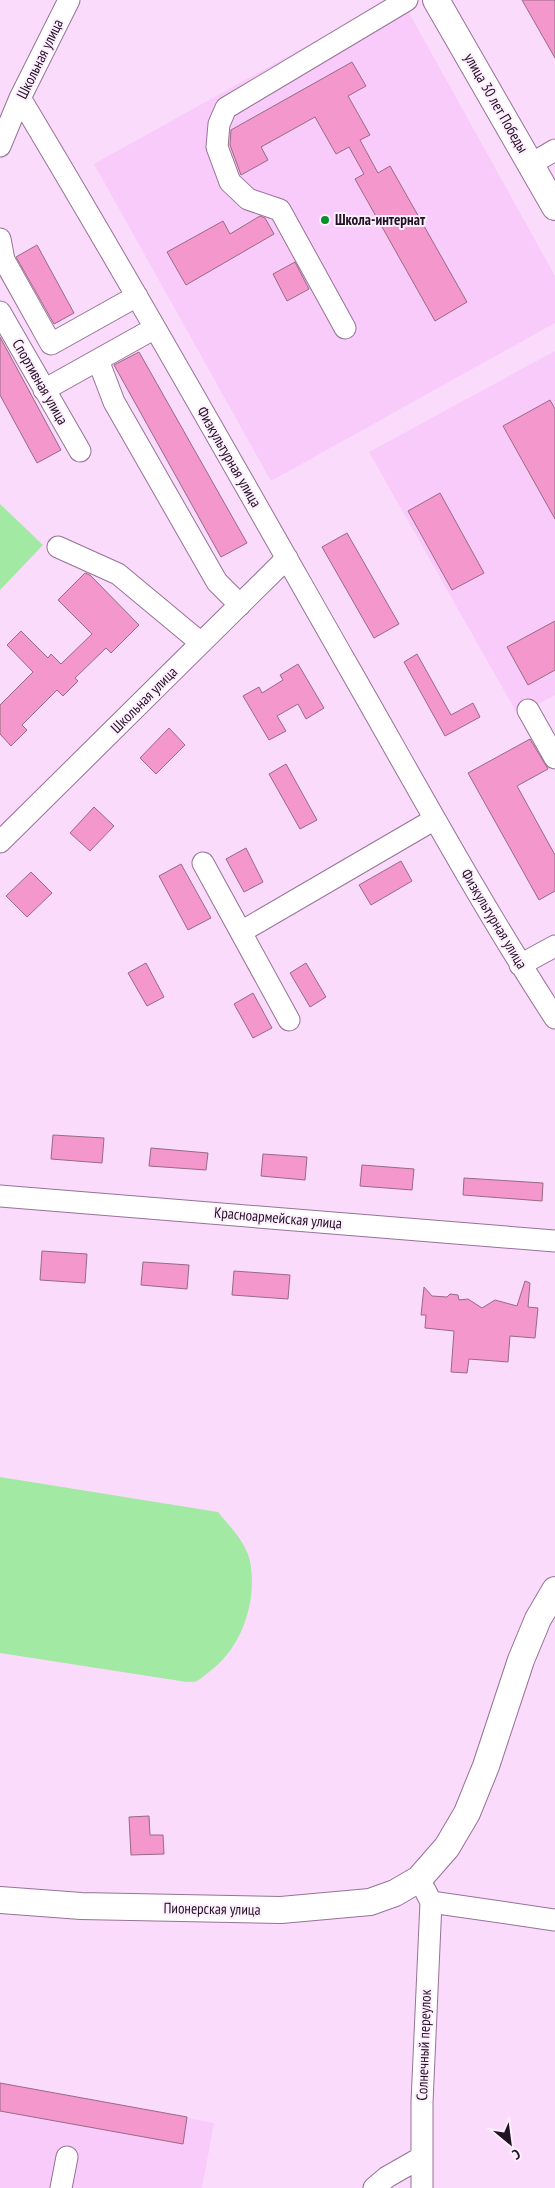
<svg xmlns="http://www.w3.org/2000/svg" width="555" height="2188" font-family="'PT Sans Narrow',sans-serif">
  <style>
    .built { fill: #f8cbfa }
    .green { fill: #a2e9a3 }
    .building { fill: #f397cc; stroke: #996a84 }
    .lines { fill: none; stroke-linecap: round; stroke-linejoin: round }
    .minor-casing { stroke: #967297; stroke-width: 23 }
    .major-casing { stroke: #967297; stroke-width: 28 }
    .minor { stroke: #fff; stroke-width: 21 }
    .major { stroke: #fff; stroke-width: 26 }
    .poi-dot { fill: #039226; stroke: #feeeff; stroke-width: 2 }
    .labels { text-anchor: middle; stroke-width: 4; stroke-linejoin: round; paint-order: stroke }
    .street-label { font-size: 15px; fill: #211321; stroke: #feeeff }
    .poi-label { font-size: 15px; font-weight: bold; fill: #211321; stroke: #feeeff; text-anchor: start }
  </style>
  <rect width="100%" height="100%" fill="#fbdbfc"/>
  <path class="built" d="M 389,0 L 402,0 L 555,276 L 555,323 L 271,481 L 94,164 Z
    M 555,351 L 555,695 L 518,715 L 369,452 Z
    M 0,2083 L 214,2123 L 202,2188 L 0,2188 Z"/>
  <path class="green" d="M 0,504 L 43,545 L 0,590 Z
    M 0,1477 L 218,1512 C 231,1528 249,1545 251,1567 C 256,1605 241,1649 209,1672 C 206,1674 201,1679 197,1681 C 191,1683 180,1681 174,1680 L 0,1653 Z"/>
  <path class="building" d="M 522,0 L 555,0 L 555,58 Z
    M 352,62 L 366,86 L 348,96 L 370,135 L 360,140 L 378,173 L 390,166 L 467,302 L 435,321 L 355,179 L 364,174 L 349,147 L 336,154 L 315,117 L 261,147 L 268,160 L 241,175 L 230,145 L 231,130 Z
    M 260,216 L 265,218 L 274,234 L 186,285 L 167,252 L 223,221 L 230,234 Z
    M 37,245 L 74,313 L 54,324 L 16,257 Z
    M 295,262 L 309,289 L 287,301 L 273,274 Z
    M 0,337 L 61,450 L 37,463 L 0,395 Z
    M 139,352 L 247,543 L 221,557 L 114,365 Z
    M 550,400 L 555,409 L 555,519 L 503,426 Z
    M 440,493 L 484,573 L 452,590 L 408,511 Z
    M 347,533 L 399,624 L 374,638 L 322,547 Z
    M 85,573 L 90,575 L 139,625 L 111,653 L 106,648 L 75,678 L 78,681 L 63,696 L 57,690 L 22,725 L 27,730 L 11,746 L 0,734 L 0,705 L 33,672 L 7,645 L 21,631 L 48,658 L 51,654 L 61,664 L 92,634 L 58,600 Z
    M 555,621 L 555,670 L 528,685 L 507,647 Z
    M 417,654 L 451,715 L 473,703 L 480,717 L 445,736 L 404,662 Z
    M 298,664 L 324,708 L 306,719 L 298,704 L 277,716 L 286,731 L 269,740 L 243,696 L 259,687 L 262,693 L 283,680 L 280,675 Z
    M 169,728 L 185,745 L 156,774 L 140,758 Z
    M 530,739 L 548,769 L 517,786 L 555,855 L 555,891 L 539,900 L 468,773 Z
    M 286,764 L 317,820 L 300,829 L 269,774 Z
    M 94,807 L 114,826 L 90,851 L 70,833 Z
    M 246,848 L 263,882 L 244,892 L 226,859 Z
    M 401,861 L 412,881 L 371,905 L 359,885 Z
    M 181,864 L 211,918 L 188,930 L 159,876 Z
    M 31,872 L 52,893 L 27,917 L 6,896 Z
    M 146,963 L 164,997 L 147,1006 L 128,973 Z
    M 306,963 L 326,997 L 310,1007 L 290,973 Z
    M 253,993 L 272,1028 L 253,1038 L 234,1004 Z
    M 53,1135 L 104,1138 L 102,1163 L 51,1159 Z
    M 151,1148 L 208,1153 L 206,1170 L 149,1166 Z
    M 263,1154 L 307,1157 L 305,1180 L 261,1176 Z
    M 362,1165 L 414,1169 L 412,1190 L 360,1186 Z
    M 464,1178 L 543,1183 L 542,1201 L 463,1195 Z
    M 42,1251 L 87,1254 L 85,1283 L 40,1280 Z
    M 143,1262 L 189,1265 L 187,1289 L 141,1285 Z
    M 234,1271 L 290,1275 L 288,1299 L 232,1295 Z
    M 525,1281 L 530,1283 L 528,1307 L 538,1308 L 535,1338 L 510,1336 L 508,1362 L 469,1359 L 467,1373 L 451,1372 L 454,1331 L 425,1328 L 426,1315 L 421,1315 L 424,1287 L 432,1296 L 447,1297 L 450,1294 L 458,1295 L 459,1300 L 468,1299 L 482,1308 L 495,1300 L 517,1306 Z
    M 149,1816 L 150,1835 L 163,1835 L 164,1854 L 131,1855 L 129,1817 Z
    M 0,2083 L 187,2117 L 183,2144 L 0,2111 Z"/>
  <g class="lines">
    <defs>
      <path id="minor" d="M 20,98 C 131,283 237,471 344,659 C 413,779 479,902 555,1018
        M 0,146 L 20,98 L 69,0
        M 531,164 L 555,150
        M 0,239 L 4,260 L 51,344 L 137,296
        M 0,312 L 80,451
        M 345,328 L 280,210 L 248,199 L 230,182 L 217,147 L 219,124 L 226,108 L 407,0
        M 98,360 L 114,402 L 217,582 L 240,605
        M 44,390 L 155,328
        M 58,547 L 118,574 L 201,643
        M 528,710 L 555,758
        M 0,842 L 287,558
        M 203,863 L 289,1020
        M 241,932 L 435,819
        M 520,965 L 555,946
        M 0,1196 L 555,1241
        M 425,1890 L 431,1902 L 555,1920
        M 61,2188 L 67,2157
        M 374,2188 L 387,2177 L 422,2157
        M 422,2188 L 422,2102 L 431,1902"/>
      <path id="major" d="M 436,0 L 555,207
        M 0,1900 L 81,1906 L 281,1910 L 370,1902 L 395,1893 L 419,1879 L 447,1847 L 467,1813 L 486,1766 L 521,1660 L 538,1619 L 555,1590"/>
    </defs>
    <use href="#minor" class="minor-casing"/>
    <use href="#major" class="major-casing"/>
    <use href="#minor" class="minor"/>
    <use href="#major" class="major"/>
  </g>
  <circle class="poi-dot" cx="325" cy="220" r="5"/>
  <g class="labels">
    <g class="street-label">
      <text transform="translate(40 59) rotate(-64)" y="5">Школьная улица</text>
      <text transform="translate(496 103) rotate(60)" y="5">улица 30 лет Победы</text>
      <text transform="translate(40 382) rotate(60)" y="5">Спортивная улица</text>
      <text transform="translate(229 457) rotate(60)" y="5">Физкультурная улица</text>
      <text transform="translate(144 700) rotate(-45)" y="5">Школьная улица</text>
      <text transform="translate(494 919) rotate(59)" y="5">Физкультурная улица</text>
      <text transform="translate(278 1218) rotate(5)" y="5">Красноармейская улица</text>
      <text transform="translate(212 1909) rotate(1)" y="5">Пионерская улица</text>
      <text transform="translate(424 2045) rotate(-88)" y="5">Солнечный переулок</text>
    </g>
    <g class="poi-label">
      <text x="335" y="225">Школа-интернат</text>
    </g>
  </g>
  <g transform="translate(510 2143) rotate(151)" stroke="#feeeff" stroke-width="4" paint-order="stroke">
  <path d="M0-4L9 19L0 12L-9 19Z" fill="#211321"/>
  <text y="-8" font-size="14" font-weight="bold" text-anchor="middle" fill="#211321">С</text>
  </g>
</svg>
